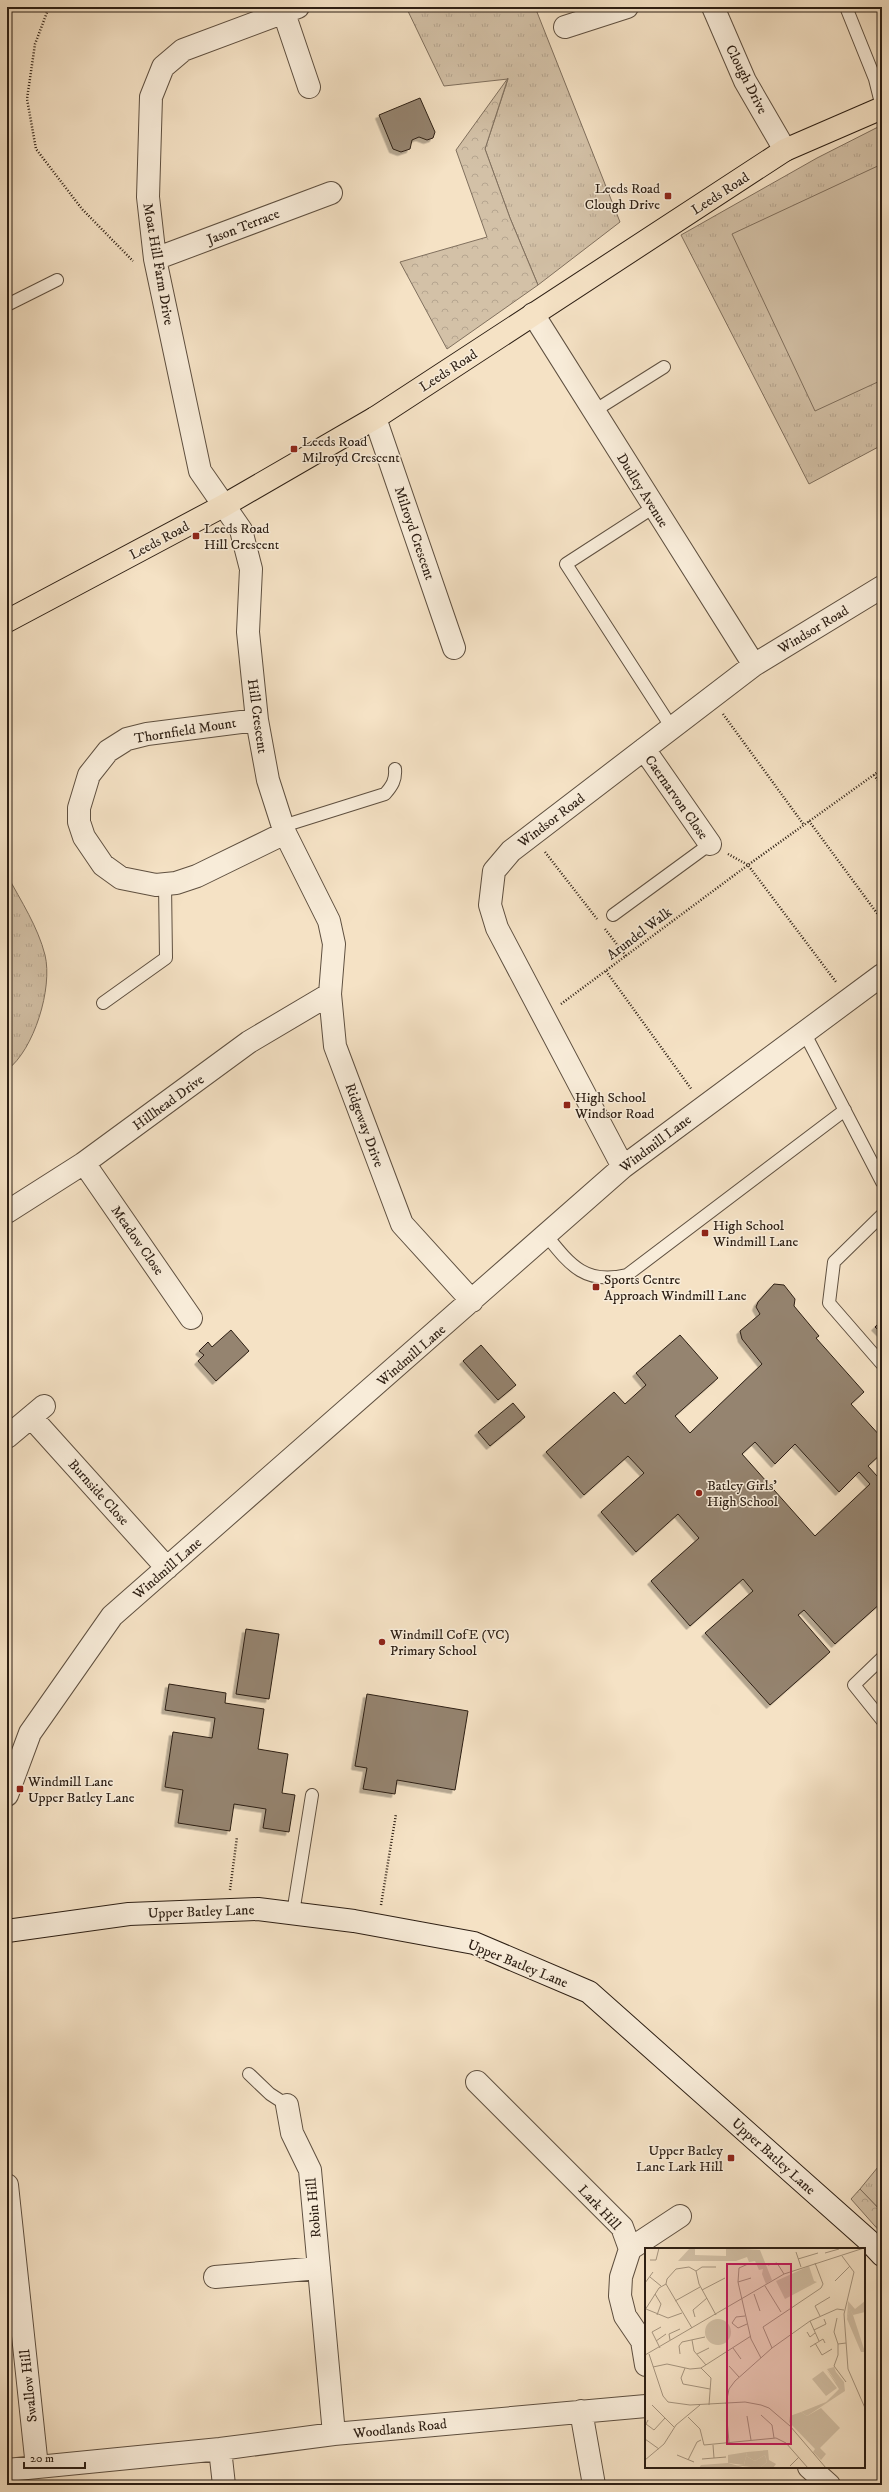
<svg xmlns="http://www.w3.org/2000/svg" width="889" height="2492" font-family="'IM FELL DW Pica',serif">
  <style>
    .grass { fill: url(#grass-tufts); stroke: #80705e }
    .forest { fill: url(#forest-crowns); stroke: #80705e }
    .pitch { fill: #d3c1a7; stroke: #80705e }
    .building { fill: #958470; stroke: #2d1f14; fill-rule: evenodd; filter: url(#shadow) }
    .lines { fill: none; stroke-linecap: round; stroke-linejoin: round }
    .lane-casing { stroke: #5f5040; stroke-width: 14 }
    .street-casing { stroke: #5f5040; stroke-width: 24 }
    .secondary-casing { stroke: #2d1f14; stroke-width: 24 }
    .primary-casing { stroke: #2d1f14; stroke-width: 24 }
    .path { stroke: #2d1f14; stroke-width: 2.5; stroke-dasharray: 1 2; stroke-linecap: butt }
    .lane { stroke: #f8ecd9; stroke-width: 12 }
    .street { stroke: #f8ecd9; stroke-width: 22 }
    .secondary { stroke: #f8ecd9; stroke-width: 22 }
    .primary { stroke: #f5e2c5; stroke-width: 22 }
    .poi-dot { fill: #8f2418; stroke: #f8ecd9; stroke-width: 1.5 }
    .labels { text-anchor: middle; stroke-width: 3; stroke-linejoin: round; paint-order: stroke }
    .street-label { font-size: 14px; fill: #2d1f14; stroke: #f8ecd9 }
    .poi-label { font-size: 14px; fill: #2d1f14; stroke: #f8ecd9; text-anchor: start }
    .inset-road { fill: none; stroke: #a5947e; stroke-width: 1 }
    .view { fill: #c2185b; fill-opacity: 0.15; stroke: #c2185b; stroke-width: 2 }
    .inset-edge { fill: none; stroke: #2d1f14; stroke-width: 2 }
  </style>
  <defs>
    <pattern id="grass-tufts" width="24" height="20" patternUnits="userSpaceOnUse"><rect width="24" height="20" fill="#d3c1a7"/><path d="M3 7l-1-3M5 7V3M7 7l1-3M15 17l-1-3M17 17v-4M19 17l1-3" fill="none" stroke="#b5a58f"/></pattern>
    <pattern id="forest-crowns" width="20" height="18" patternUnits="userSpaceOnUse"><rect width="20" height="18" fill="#d3c1a7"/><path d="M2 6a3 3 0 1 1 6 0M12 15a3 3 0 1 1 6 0" fill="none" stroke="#b5a58f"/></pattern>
    <filter id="shadow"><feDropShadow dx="-3.5" dy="3.5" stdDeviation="0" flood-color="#0004"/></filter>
  </defs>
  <rect width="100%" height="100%" fill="#f5e2c5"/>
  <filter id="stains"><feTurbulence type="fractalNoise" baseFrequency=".005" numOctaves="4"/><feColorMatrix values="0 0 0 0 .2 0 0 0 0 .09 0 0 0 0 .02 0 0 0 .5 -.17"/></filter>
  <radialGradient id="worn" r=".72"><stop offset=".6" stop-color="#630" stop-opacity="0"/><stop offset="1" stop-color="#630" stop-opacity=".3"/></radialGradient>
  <path class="grass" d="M 406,7 L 535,7 L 620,222 L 538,285 L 510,218 L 485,149 L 508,79 L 444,86 Z
    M 882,125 L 882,445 L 809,484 L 681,235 L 817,158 Z
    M 7,875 C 21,901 38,927 45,955 C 53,988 34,1050 7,1070 Z
    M 882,2131 L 882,2212 L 860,2189 L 878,2167 Z"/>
  <path class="forest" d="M 508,78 L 485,149 L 510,218 L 538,285 L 447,349 L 400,262 L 487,237 L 456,150 Z
    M 860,2189 L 882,2212 L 882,2234 L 851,2199 Z"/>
  <path class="pitch" d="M 882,164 L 882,380 L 815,411 L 732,234 Z"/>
  <path class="building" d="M 420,98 L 435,132 L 433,138 L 427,140 L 419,137 L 412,140 L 410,149 L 401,152 L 393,149 L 379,115 Z
    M 774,1284 L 784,1285 L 795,1299 L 794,1306 L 819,1336 L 816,1338 L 864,1392 L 851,1404 L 882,1438 L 882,1453 L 868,1466 L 877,1476 L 882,1472 L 882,1602 L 835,1644 L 804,1610 L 798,1615 L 830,1652 L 770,1705 L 705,1633 L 753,1591 L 743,1579 L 690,1626 L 651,1581 L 699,1538 L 678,1514 L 636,1552 L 601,1512 L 644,1473 L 628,1456 L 584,1495 L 546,1452 L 614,1392 L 625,1404 L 646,1385 L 636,1373 L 680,1335 L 718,1378 L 675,1416 L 690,1433 L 762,1364 L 742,1339 L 740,1331 L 760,1314 L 756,1307 L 758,1302 ZM 755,1442 L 775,1464 L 795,1444 L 839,1492 L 859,1472 L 870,1484 L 815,1536 L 742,1454 Z
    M 882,1320 L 882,1334 L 875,1327 Z
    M 231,1330 L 249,1351 L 216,1381 L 198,1361 L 204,1355 L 199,1351 L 208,1342 L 212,1347 Z
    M 481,1345 L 516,1385 L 498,1400 L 463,1361 Z
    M 513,1403 L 525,1417 L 490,1446 L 478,1432 Z
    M 246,1629 L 279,1634 L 269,1699 L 236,1694 Z
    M 169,1684 L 226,1693 L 225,1703 L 264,1709 L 258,1749 L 288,1754 L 282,1793 L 295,1795 L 289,1832 L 263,1828 L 266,1809 L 234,1804 L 230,1831 L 178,1823 L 183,1790 L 165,1787 L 173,1732 L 212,1738 L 215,1718 L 165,1710 Z
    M 367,1694 L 468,1711 L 455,1790 L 397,1780 L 395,1794 L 363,1789 L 367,1768 L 355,1766 Z"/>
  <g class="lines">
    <defs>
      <path id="lane" d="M 846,7 L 875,79 L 882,107
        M 7,305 L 57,280
        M 594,411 L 664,367
        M 654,507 L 566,564 L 672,728
        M 283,826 L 385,794 C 392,786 396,780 395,769
        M 613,915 L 710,844
        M 103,1003 L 166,958 L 165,884
        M 804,1032 L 882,1182
        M 882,1215 L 834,1262 L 829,1303 L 882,1364
        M 546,1235 C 570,1265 585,1285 627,1275 L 845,1110
        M 882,1658 L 854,1685 L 882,1720
        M 293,1913 L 312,1795
        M 249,2074 L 270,2094 L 287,2105"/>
      <path id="street" d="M 298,7 L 183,50 L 163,67 L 151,97 L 148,197 L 155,259 L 200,471 L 241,530 L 251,569 L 248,632 L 257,720 L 268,780 L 285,833 L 329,921 L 334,944 L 330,994 L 335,1046 L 402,1224 L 472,1301
        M 713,7 L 745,81 L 785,150
        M 284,13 L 309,87
        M 565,27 L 627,7
        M 155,259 L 331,193
        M 533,314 L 754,665
        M 375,418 L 454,648
        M 257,720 L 147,734 L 127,739 L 108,751 L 89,775 L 79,808 L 79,822 L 84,837 L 103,865 L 121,878 L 156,885 L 176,883 L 197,876 L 285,833
        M 644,749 L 710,844
        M 84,1163 L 191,1318
        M 623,1167 L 497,928 L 490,905 L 494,871 L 511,851 L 754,665 L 882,587
        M 7,1212 L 84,1163 L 249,1042 L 330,994
        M 31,1417 L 167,1568
        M 7,1437 L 44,1406
        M 7,1795 L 30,1733 L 112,1616 L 623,1167 L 882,975
        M 477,2082 L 622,2227 L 630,2249 L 621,2277 L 620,2296 L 625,2316 L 642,2341 L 646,2365
        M 287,2105 L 292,2133 L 310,2170 L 334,2434
        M 7,2185 L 37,2467
        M 630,2249 L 680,2216
        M 215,2277 L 319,2268
        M 581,2411 L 594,2485
        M 220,2449 L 224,2485
        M 809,2467 L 829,2485
        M 7,2470 L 220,2449 L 334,2434 L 646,2406"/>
      <path id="secondary" d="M 7,1931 L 129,1914 L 258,1909 L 354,1921 L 474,1943 L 589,1992 L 868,2240 L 882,2255"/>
      <path id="primary" d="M 7,621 L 223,506 L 375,418 L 785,150 L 882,108"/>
    </defs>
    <use href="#lane" class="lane-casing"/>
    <use href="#street" class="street-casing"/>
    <use href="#secondary" class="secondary-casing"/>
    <use href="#primary" class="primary-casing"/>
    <path class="path" d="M 49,7 L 35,44 L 27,99 L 36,149 L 82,209 L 133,261
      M 723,714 L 804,825
      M 874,775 L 882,786
      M 809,821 L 882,920
      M 545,852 L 597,919
      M 728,854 L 748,865 L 836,982
      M 605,929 L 626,956
      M 606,971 L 692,1090
      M 561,1004 L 748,865 L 882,769
      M 230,1890 L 237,1837
      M 381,1905 L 396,1814"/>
    <use href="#lane" class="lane"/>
    <use href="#street" class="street"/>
    <use href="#secondary" class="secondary"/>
    <use href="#primary" class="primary"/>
  </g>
  <g class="poi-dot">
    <rect x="664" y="192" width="8" height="8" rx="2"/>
    <rect x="290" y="445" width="8" height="8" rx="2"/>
    <rect x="192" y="532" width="8" height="8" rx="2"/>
    <rect x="563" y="1101" width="8" height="8" rx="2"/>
    <rect x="701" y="1229" width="8" height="8" rx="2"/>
    <rect x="592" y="1283" width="8" height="8" rx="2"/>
    <circle cx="699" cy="1493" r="4"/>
    <circle cx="382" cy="1642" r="4"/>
    <rect x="16" y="1785" width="8" height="8" rx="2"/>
    <rect x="727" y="2154" width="8" height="8" rx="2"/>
  </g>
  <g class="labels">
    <g class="street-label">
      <text transform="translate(747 79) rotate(63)" y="5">Clough Drive</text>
      <text transform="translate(720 193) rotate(-33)" y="5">Leeds Road</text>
      <text transform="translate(243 226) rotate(-21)" y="5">Jason Terrace</text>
      <text transform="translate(159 264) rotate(80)" y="5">Moat Hill Farm Drive</text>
      <text transform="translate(448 370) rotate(-33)" y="5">Leeds Road</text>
      <text transform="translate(643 490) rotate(58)" y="5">Dudley Avenue</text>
      <text transform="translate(415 533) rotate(71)" y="5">Milroyd Crescent</text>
      <text transform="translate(159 540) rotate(-28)" y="5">Leeds Road</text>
      <text transform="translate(813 629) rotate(-31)" y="5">Windsor Road</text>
      <text transform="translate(258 716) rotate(82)" y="5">Hill Crescent</text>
      <text transform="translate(185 730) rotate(-9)" y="5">Thornfield Mount</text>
      <text transform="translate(677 797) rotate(55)" y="5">Caernarvon Close</text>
      <text transform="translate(551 820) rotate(-37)" y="5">Windsor Road</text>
      <text transform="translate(639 933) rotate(-37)" y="5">Arundel Walk</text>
      <text transform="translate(168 1102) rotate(-36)" y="5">Hillhead Drive</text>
      <text transform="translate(365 1125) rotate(70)" y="5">Ridgeway Drive</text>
      <text transform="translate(655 1143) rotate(-37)" y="5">Windmill Lane</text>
      <text transform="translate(138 1240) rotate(55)" y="5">Meadow Close</text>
      <text transform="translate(411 1355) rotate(-41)" y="5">Windmill Lane</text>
      <text transform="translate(99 1492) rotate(48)" y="5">Burnside Close</text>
      <text transform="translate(167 1568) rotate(-41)" y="5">Windmill Lane</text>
      <text transform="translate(201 1911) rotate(-2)" y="5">Upper Batley Lane</text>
      <text transform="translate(518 1963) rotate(22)" y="5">Upper Batley Lane</text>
      <text transform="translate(774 2156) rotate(42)" y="5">Upper Batley Lane</text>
      <text transform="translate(600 2207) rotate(47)" y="5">Lark Hill</text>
      <text transform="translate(313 2208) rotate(-95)" y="5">Robin Hill</text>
      <text transform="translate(28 2386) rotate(-96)" y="5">Swallow Hill</text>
      <text transform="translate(400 2428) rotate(-6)" y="5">Woodlands Road</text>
    </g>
    <g class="poi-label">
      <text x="660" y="193" text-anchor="end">Leeds Road<tspan x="660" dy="16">Clough Drive</tspan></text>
      <text x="302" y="446">Leeds Road<tspan x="302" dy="16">Milroyd Crescent</tspan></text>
      <text x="204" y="533">Leeds Road<tspan x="204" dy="16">Hill Crescent</tspan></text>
      <text x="575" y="1102">High School<tspan x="575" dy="16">Windsor Road</tspan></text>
      <text x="713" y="1230">High School<tspan x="713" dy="16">Windmill Lane</tspan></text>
      <text x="604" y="1284">Sports Centre<tspan x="604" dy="16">Approach Windmill Lane</tspan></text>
      <text x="707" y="1490">Batley Girls'<tspan x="707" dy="16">High School</tspan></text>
      <text x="390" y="1639">Windmill CofE (VC)<tspan x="390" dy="16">Primary School</tspan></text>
      <text x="28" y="1786">Windmill Lane<tspan x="28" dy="16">Upper Batley Lane</tspan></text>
      <text x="723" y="2155" text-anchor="end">Upper Batley<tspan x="723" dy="16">Lane Lark Hill</tspan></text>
    </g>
  </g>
  <g transform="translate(645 2248)">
    <rect width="220" height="220" fill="#f5e2c5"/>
    <path d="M 45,0 L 50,0 L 50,7 L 81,8 L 81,0 L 115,2 L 127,32 L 121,36 L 117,26 L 118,21 L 114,22 L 110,13 L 104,14 L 102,9 L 91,13 L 33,13 ZM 164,18 L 169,33 L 172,34 L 140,51 L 131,33 ZM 203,53 L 210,61 L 220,53 L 220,64 L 208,67 L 205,61 L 202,71 ZM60 84a13 13 0 1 1 26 0a13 13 0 1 1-26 0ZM 189,119 L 191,124 L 199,134 L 191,134 L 182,121 ZM 176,160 L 195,180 L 175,200 L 181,206 L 176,212 L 168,204 L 170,201 L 144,174 L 145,168 L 156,164 L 162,168 ZM 120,207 L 122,214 L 115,220 L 89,217 L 99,217 L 101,208 L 110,213 Z" fill="#d3c1a7"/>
    <path d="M 205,60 L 208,67 L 220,104 L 216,104 L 202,71 ZM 181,121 L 191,134 L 199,134 L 200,143 L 162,168 L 156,164 L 181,154 L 194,141 ZM 123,202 L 124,212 L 131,216 L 128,220 L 115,220 L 122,214 L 120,207 L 110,213 L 101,208 L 102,204 ZM 83,215 L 101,220 L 54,220 L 56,217 Z" fill="#d3c1a7"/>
    <path d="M 102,204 L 99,217 L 83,215 L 83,207 Z" fill="#d3c1a7"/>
    <path d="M 154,24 L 160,37 L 141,45 L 135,33 ZM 178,123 L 192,140 L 181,148 L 167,131 Z" fill="#d3c1a7"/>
    <path class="inset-road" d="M 151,4 L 156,19M 180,5 L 194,1M 197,8 L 209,24 L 199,66 L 203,121 L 220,160M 153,11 L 173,5M 5,12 L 11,12 L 14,0M 103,16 L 94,20 L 93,34 L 106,91 L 116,110M 123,17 L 132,15 L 139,26M 51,23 L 57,19 L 71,19M 5,29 L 16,38M 190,33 L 205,18M 93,34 L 106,30M 0,35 L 8,24M 120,38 L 136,64M 57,42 L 80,30M 10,46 L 16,56 L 12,67M 109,46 L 115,63M 30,53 L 55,39M 1,61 L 23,70 L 37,65M 0,62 L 14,40 L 21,36M 100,68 L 91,69 L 87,75 L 93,80 L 102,76M 175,68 L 170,58 L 185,49M 50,69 L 48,62 L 62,50M 192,70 L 189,84 L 193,96M 165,73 L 174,93M 47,80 L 21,36 L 22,31 L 31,21 L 44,19 L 51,23 L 54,36 L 71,67M 169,82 L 181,76 L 179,71M 162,84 L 165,89 L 170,85M 25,92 L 24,86 L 35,81M 47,92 L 49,103 L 61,117M 11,93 L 21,86M 170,95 L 177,107 L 187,101M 165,99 L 178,91 L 180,95M 15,100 L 7,84 L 16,79M 88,100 L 96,111M 127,100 L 118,79 L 176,40 L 178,36 L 170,15M 4,106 L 18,148 L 23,154 L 45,157 L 100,154 L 116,157 L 124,160 L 145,178 L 181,220M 35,106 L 34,98 L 37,94 L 60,89M 52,106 L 64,100M 0,107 L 139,26 L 219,0M 84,118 L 94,129M 8,119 L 22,116 L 45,121 L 56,120 L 106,88M 40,120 L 36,130 L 38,136 L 65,141M 56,120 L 66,130 L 64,157M 201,134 L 189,118 L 193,107 L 193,96 L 201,95M 81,156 L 84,141 L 90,133 L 127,100 L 165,73 L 192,61 L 199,62M 7,157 L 29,179M 116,167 L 127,177 L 129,190M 102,168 L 106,192M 43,169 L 55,181 L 59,197 L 131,190 L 141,195 L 163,220M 82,171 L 84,195M 3,172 L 1,176 L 9,182 L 20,170M 0,191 L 14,201M 68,197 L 69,210M 32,207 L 49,214M 57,211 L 81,209M 0,212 L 19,196 L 31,177 L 55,157M 43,212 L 52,194 L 56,192M 145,218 L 154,209"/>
    <path class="view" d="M 82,16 L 146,16 L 146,196 L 82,196 Z"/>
    <rect width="220" height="220" class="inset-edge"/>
  </g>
  <rect width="889" height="2492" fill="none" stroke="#f5e2c5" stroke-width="24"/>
  <rect x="8" y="8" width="873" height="2476" fill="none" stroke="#2d1f14" stroke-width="2"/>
  <rect x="12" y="12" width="865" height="2468" fill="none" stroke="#2d1f14"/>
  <path d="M24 2462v6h61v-6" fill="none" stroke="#2d1f14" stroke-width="2"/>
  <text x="30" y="2462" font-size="12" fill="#2d1f14" stroke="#f8ecd9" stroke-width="3" paint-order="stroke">20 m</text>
  <rect width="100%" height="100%" filter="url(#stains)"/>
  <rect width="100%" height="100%" fill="url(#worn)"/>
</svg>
